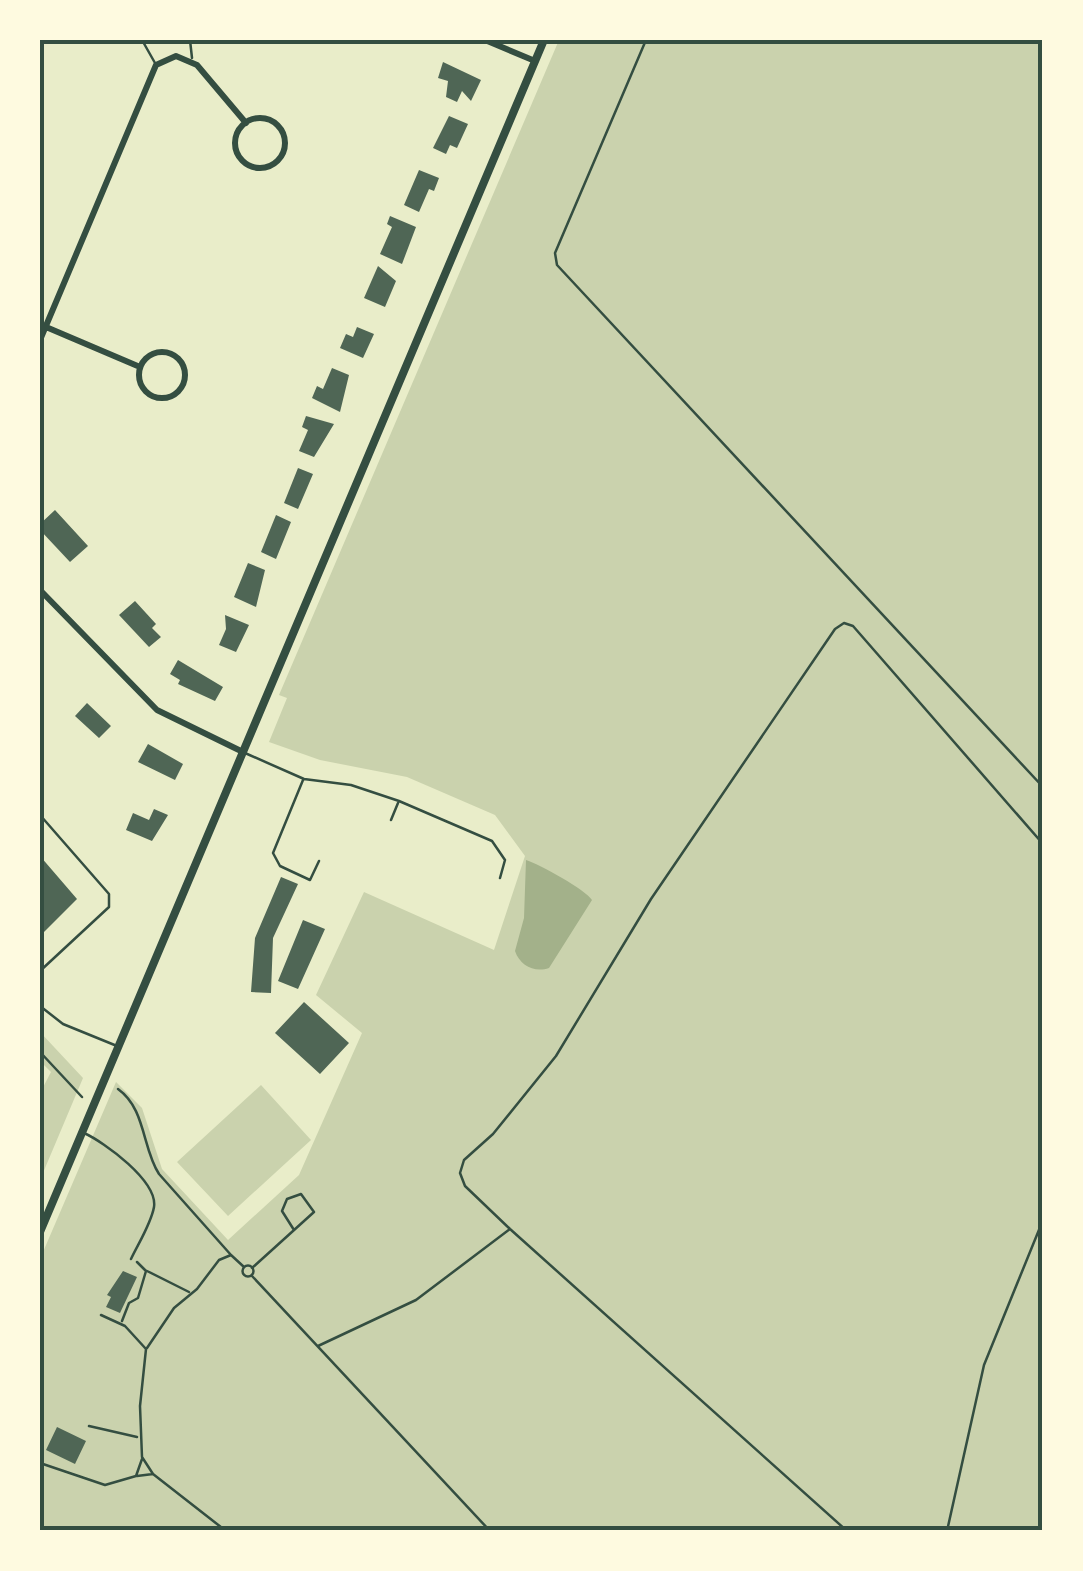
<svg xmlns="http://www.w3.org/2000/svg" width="1083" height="1571" font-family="Poppins,sans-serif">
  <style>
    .green { fill: #cad2ad }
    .water { fill: #a3b18a }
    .building { fill: #4f6655 }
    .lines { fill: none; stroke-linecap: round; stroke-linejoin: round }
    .path { stroke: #344e41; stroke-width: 2.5 }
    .service { stroke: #344e41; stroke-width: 2.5 }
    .minor { stroke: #344e41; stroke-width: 6 }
    .tertiary { stroke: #344e41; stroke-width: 8 }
    .neatline { fill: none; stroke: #344e41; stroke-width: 4 }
  </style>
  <rect width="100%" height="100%" fill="#e9edc9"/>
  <path class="green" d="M 559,40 L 1043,40 L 1043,1531 L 40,1531 L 40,1259 L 116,1082 L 142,1108 L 162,1169 L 228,1240 L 299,1175 L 362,1033 L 316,995 L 364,892 L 494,950 L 525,856 L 495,815 L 407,777 L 320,760 L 269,742 L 287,698 L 279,695 Z
    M 40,1032 L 83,1078 L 40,1180 L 40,1093 L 51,1072 L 40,1061 Z
    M 261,1085 L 311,1140 L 228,1216 L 177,1162 Z"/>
  <path class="water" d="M 526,860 C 539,864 586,890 592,900 L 549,968 C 535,973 520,966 515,951 L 524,918 Z"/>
  <path class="building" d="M 443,62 L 481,80 L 471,101 L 462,91 L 457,102 L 446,97 L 448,81 L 438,78 Z
    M 449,116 L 468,124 L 457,148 L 450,145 L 446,154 L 433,148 Z
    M 419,170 L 439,178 L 434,191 L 429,189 L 419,212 L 404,205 Z
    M 390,216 L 416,227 L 402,264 L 380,254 L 392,227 L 387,224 Z
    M 378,266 L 396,281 L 385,307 L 364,298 Z
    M 357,327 L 374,334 L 363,358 L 340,348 L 346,334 L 353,337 Z
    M 332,368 L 349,375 L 340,412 L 312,398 L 317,386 L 323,389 Z
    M 306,416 L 334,424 L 314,457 L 299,451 L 308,430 L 302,427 Z
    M 298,468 L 313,474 L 298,509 L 284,503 Z
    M 55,510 L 88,546 L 70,562 L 40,530 L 40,524 Z
    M 276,515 L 291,522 L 276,559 L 261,552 Z
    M 248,563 L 265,570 L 256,607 L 234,597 Z
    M 135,601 L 156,624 L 152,628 L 161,637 L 149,647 L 119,615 Z
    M 225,615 L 249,625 L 236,652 L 219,645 L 226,629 Z
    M 178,660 L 223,687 L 215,701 L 178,684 L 180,680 L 170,674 Z
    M 87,703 L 111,726 L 99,738 L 75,716 Z
    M 148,744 L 183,764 L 175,780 L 138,762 Z
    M 154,809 L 168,815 L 152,841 L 126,830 L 133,813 L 149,820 Z
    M 40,856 L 77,899 L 40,936 Z
    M 281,877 L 298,884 L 273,938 L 271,993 L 251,992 L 255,938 Z
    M 303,920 L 325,929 L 298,989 L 278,981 Z
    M 304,1002 L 349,1043 L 320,1074 L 275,1033 Z
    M 123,1271 L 137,1277 L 120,1313 L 106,1307 L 111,1297 L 107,1295 Z
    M 57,1427 L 86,1441 L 75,1464 L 46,1450 Z"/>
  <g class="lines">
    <path class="path" d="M 646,40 L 555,253 L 557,265 L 1043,787
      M 40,1052 L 82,1097
      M 118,1089 C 146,1109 142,1148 159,1174 L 231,1255
      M242.5 1271a5.5 5.5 0 1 1 11 0a5.5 5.5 0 1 1-11 0Z
      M 252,1268 L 314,1212 L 301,1194 L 287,1199 L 282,1211 L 294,1230
      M 147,1271 L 189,1292
      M 252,1276 L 490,1531
      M 101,1315 L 125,1326 L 146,1349 L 140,1406 L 142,1457 L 153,1474 L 226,1531
      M 122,1321 L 129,1303 L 138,1298 L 146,1271 L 137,1262
      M 318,1346 L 416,1300 L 510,1229
      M 147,1348 L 174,1308 L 197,1289 L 219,1260 L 231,1255 L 244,1267
      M 89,1426 L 137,1437
      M 40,1463 L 105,1485 L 136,1476 L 142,1459
      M 137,1476 L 153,1474
      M 847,1531 L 510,1229 L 465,1186 L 460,1173 L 464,1160 L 493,1134 L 556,1056 L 651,899 L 835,629 L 844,623 L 853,626 L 1043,844
      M 947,1531 L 984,1365 L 1043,1220"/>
    <path class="service" d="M 142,40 L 155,63
      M 190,40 L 192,58
      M 245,753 L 304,779 L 351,785 L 399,801 L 492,841 L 505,860 L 500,878
      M 303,780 L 273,853 L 280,866 L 310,880 L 319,861
      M 40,815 L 109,894 L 109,907 L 40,971
      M 391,820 L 398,803
      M 40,1006 L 63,1024 L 117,1046
      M 84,1133 C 104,1142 158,1181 154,1207 C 151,1224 138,1244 131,1259"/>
    <path class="minor" d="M 485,40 L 535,61
      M235 143a25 25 0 1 1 50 0a25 25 0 1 1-50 0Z
      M 46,327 L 140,367
      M 40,340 L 156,65 L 176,56 L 197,65 L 246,123
      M139 375a23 23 0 1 1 46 0a23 23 0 1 1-46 0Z
      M 40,590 L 157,710 L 243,752"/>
    <path class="tertiary" d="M 40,1232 L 544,40"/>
  </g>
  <rect width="1083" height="1571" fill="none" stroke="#fefae0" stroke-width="85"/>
  <rect x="42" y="42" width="998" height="1486" class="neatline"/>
</svg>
